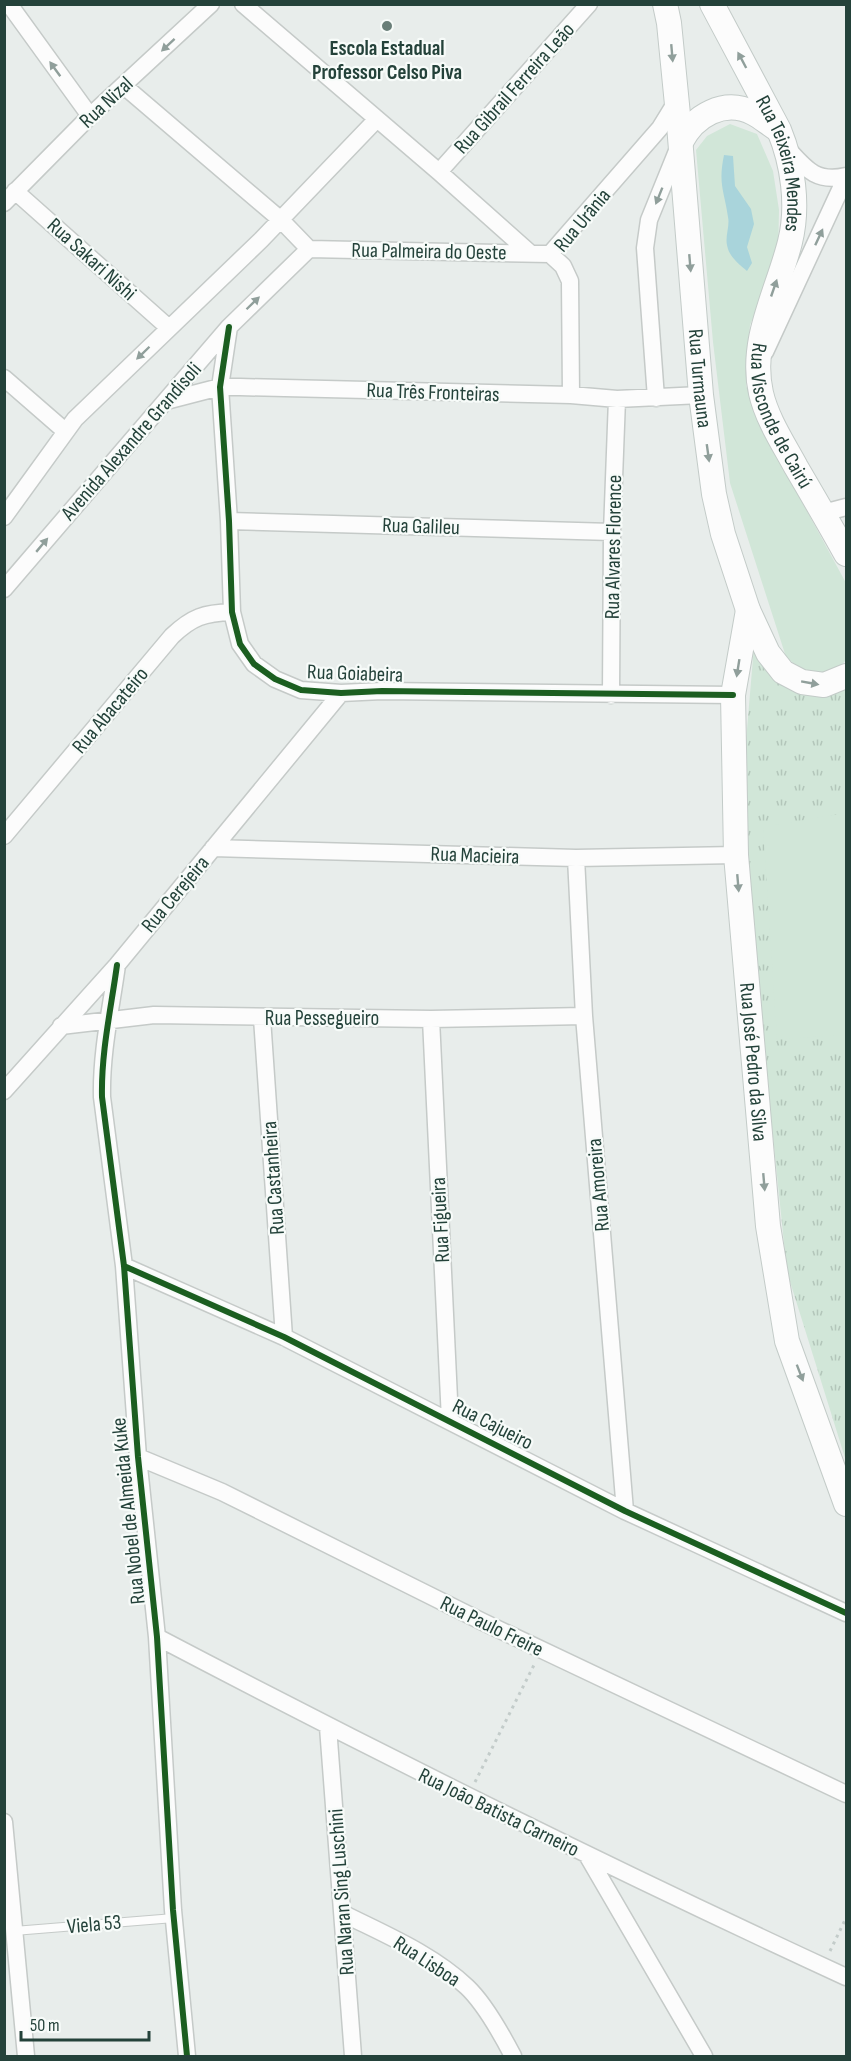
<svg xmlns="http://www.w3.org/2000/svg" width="851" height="2061" font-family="'Sofia Sans Condensed',sans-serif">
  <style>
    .grass { fill: url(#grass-tufts) }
    .green { fill: #d1e6d8 }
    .water { fill: #a9d4db }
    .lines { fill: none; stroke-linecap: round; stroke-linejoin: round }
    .service-casing { stroke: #c5cac8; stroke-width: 10 }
    .minor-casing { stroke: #c5cac8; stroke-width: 19 }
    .secondary-casing { stroke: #c3cbc8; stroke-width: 26 }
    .path { stroke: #c3ccca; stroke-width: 3; stroke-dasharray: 3 4.5; stroke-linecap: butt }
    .service { stroke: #fcfcfc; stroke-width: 8 }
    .minor { stroke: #fcfcfc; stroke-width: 16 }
    .secondary { stroke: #fcfcfc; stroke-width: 24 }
    .cycleway-casing { stroke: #f7fbf9; stroke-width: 10 }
    .cycleway { stroke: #1b5e20; stroke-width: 6 }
    .oneway { fill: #909f9b }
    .poi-dot { fill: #697e78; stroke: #f7fbf9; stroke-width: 2 }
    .labels { text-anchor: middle; stroke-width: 4.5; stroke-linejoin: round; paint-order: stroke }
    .poi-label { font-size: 21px; font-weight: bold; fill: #24423a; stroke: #f7fbf9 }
    .street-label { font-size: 21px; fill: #24423a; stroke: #f7fbf9 }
  </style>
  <defs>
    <pattern id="grass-tufts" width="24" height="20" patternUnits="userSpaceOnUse" patternTransform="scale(1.5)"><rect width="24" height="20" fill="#d1e6d8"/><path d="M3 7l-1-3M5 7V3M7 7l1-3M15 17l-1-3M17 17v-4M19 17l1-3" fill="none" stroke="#b3c6ba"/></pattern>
  </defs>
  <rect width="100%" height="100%" fill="#e8edeb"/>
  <path class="grass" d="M 754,646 L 767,663 L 846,682 L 846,1461 L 787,1272 L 743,846 L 745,753 Z"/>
  <path class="green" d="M 730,124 L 757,134 L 773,171 L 779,210 L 778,257 L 750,325 L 746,386 L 789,478 L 846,583 L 846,660 L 834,673 L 805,673 L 786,657 L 730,483 L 713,342 L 696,150 L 707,136 Z
    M 846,813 L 846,1035 L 777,1039 L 763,827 Z"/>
  <path class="water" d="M 724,155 L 733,156 L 735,186 L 751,209 L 754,224 L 747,247 L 752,263 L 747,271 C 739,264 729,257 727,245 C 725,236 730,226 728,217 C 724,190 718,184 724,155 Z"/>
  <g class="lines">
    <defs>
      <path id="service" d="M 14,1931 L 174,1918"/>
      <path id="minor" d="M 9,4 L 90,116
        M 243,4 L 439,172 L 530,253
        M 124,86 L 281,220 L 309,249
        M 787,148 C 806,169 816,183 846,176
        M 439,172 L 589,4
        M 15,191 L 169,328
        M 4,203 L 90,116 L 211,4
        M 309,249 L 550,254
        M 550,254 L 660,128 L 676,102
        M 550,254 L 563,266 L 570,281 L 571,395
        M 229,327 L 220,387 L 229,521 L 232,612 L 240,644 L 254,664 L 275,679 L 301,690 L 341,693 L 382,691 L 733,695
        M 765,352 L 846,177
        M 4,378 L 65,431
        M 656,398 L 645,248 L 649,220 L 679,146
        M 166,401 L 220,387 L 240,387 L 571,395 L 617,399 L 701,395
        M 823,513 L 846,507
        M 4,517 L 75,419 L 261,240 L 377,119
        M 229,521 L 612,532
        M 4,589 L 229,327 L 309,249
        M 611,695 L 612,532 L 617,399
        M 4,836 L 172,636 C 192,617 204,613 232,612
        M 213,848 L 576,858 L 736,855
        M 576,858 L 584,1016 L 625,1511
        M 117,965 C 111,1009 101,1052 102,1097 L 124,1266 L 138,1457 L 157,1637 L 173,1910 L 187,2056
        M 262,1018 L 284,1337
        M 431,1019 L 450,1420
        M 61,1026 L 154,1015 L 431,1019 L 584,1016
        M 4,1091 L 117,965 L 341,693
        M 124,1266 L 284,1337 L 625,1511 L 846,1613
        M 138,1457 L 222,1492 L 483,1622 L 846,1794
        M 157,1637 C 384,1756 614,1870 846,1977
        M 328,1727 L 353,2056
        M 4,1822 L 26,2056
        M 587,1855 L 704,2056
        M 344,1914 C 386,1935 432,1954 467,1987 C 485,2004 502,2035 513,2056"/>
      <g id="secondary">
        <path id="s1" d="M 665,4 L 669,23 L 679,125 L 701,395 L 714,494 L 723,534 L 748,610 L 768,653 L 783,672 L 802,682 L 824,685 L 846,676"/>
        <path id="s2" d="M 712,4 L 779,130 C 793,164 799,206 790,242 C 778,291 749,340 761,393 C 767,419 783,443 796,467 C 813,496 830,525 846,554"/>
        <path d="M 681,142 C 694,116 724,98 753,113 C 761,117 769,124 777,129"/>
        <path id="s3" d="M 748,610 L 733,695 L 736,855 L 768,1226 L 787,1341 L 846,1504"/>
      </g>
    </defs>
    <use href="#service" class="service-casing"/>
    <use href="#minor" class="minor-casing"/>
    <use href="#secondary" class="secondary-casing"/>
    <path class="path" d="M 475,1782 L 534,1665
      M 830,1951 L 846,1918"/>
    <use href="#service" class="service"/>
    <use href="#minor" class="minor"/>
    <use href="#secondary" class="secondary"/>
    <defs>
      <path id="cycleway" d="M 229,327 L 220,387 L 229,521 L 232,612 L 240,644 L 254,664 L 275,679 L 301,690 L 341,693 L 382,691 L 733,695
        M 117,965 C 111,1009 101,1052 102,1097 L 124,1266 L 138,1457 L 157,1637 L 173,1910 L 187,2056
        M 124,1266 L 284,1337 L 625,1511 L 846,1613"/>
    </defs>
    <use href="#cycleway" class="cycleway-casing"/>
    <use href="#cycleway" class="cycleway"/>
  </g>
  <defs><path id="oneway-solid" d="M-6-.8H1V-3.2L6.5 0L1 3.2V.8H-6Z" transform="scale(1.5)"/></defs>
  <g class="oneway">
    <use href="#oneway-solid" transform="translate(168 45) rotate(137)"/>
    <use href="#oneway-solid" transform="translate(672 53) rotate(85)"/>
    <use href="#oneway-solid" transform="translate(742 60) rotate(-118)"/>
    <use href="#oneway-solid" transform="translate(55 69) rotate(-126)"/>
    <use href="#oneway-solid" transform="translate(659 196) rotate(112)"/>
    <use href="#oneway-solid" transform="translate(819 237) rotate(-65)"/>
    <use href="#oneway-solid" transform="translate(690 263) rotate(85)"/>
    <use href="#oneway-solid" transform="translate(774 288) rotate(-71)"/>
    <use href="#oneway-solid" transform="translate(253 303) rotate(-44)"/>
    <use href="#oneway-solid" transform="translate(143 353) rotate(136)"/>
    <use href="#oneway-solid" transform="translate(708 453) rotate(82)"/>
    <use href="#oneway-solid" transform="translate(42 545) rotate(-50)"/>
    <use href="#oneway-solid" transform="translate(738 668) rotate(99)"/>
    <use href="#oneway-solid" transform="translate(810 683) rotate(10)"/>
    <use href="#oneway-solid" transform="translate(738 883) rotate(85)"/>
    <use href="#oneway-solid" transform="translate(764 1182) rotate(85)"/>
    <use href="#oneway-solid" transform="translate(800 1373) rotate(69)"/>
  </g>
  <circle class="poi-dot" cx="387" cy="26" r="6"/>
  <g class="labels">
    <g class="poi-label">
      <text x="387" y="55">Escola Estadual<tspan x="387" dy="24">Professor Celso Piva</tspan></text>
    </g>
    <g class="street-label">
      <text transform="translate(514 88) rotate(-48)" y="7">Rua Gibrail Ferreira Leão</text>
      <text transform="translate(106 102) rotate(-43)" y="7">Rua Nizal</text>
      <text dy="7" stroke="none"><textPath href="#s2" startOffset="176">Rua Teixeira Mendes</textPath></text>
      <text transform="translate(582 220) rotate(-50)" y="7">Rua Urânia</text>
      <text transform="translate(429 251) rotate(1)" y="7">Rua Palmeira do Oeste</text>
      <text transform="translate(92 259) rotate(42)" y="7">Rua Sakari Nishi</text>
      <text dy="7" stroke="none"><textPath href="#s1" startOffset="376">Rua Turmauna</textPath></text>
      <text transform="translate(433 392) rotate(2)" y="7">Rua Três Fronteiras</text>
      <text dy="7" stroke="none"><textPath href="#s2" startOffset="440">Rua Visconde de Cairú</textPath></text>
      <text transform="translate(131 441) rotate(-49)" y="7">Avenida Alexandre Grandisoli</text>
      <text transform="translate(421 526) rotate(2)" y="7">Rua Galileu</text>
      <text transform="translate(613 547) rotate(-89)" y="7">Rua Alvares Florence</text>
      <text transform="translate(355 673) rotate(2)" y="7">Rua Goiabeira</text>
      <text transform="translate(110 710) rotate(-50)" y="7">Rua Abacateiro</text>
      <text transform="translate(475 855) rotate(2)" y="7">Rua Macieira</text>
      <text transform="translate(175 894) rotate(-50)" y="7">Rua Cerejeira</text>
      <text x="322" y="1025">Rua Pessegueiro</text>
      <text dy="7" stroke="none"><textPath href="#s3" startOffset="454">Rua José Pedro da Silva</textPath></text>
      <text transform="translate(273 1178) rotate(-94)" y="7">Rua Castanheira</text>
      <text transform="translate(598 1185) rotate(-95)" y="7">Rua Amoreira</text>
      <text transform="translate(440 1220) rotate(-93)" y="7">Rua Figueira</text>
      <text transform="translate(493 1424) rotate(27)" y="7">Rua Cajueiro</text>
      <text transform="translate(128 1511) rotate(-96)" y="7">Rua Nobel de Almeida Kuke</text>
      <text transform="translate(492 1626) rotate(26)" y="7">Rua Paulo Freire</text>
      <text transform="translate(499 1812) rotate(26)" y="7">Rua João Batista Carneiro</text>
      <text transform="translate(341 1892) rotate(-94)" y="7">Rua Naran Sing Luschini</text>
      <text transform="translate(94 1924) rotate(-5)" y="7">Viela 53</text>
      <text transform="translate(427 1961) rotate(33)" y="7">Rua Lisboa</text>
    </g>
  </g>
  <rect width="851" height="2061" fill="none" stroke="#24423a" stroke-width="12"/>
  <path d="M21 2031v9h128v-9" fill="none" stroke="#24423a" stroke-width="3"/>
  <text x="30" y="2031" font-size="18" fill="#24423a" stroke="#f7fbf9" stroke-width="4.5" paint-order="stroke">50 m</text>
</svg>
